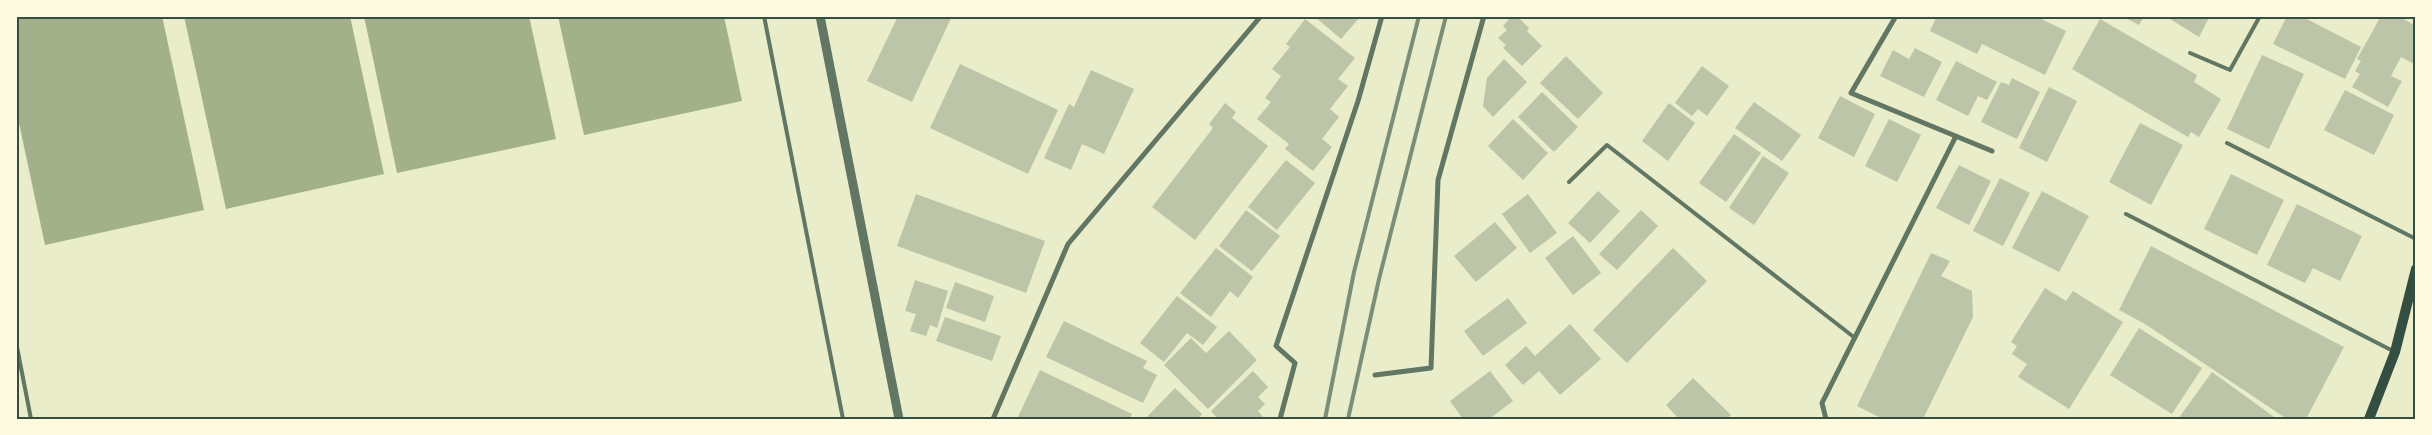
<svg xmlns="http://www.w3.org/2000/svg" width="2432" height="435" font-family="Rubik,sans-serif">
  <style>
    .water { fill: #a3b18a }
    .building { fill: #bcc5a7 }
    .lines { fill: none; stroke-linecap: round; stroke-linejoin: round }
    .service { stroke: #617663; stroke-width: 4 }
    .minor { stroke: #617663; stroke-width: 5 }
    .tertiary { stroke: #617663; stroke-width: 9 }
    .secondary { stroke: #344e41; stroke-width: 10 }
    .rail { stroke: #7c8e77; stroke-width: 4 }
    .neatline { fill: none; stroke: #344e41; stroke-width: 2 }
  </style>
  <rect width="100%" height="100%" fill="#e9edc9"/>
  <path class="water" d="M 16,16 L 162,16 L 204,210 L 45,245 L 16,109 Z
    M 184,16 L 350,16 L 384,174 L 226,209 Z
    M 364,16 L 529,16 L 556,139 L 397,173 Z
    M 558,16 L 724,16 L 742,101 L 584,135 Z"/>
  <path class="building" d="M 898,16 L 952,16 L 912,102 L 867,81 Z
    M 1314,16 L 1361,16 L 1341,39 Z
    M 1512,16 L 1517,16 L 1529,28 L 1527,31 L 1542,46 L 1522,66 L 1503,48 L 1506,45 L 1498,38 L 1507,30 L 1503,26 Z
    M 1937,16 L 2035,16 L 2066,31 L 2045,75 L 1982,44 L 1977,54 L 1930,31 Z
    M 2122,16 L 2144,16 L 2139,25 Z
    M 2165,16 L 2210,16 L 2199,37 Z
    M 2287,16 L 2301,16 L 2361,47 L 2345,79 L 2273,44 Z
    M 2381,16 L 2398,16 L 2416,26 L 2416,61 L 2414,64 L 2401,57 L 2391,76 L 2402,81 L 2388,107 L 2352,87 L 2360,74 L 2355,71 L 2361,61 L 2357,59 Z
    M 1305,19 L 1355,58 L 1338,79 L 1348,86 L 1330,109 L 1339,117 L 1322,139 L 1332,147 L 1313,171 L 1285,149 L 1289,144 L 1257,119 L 1271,102 L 1265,98 L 1281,76 L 1272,69 L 1290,47 L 1286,44 Z
    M 2100,19 L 2197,75 L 2194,82 L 2221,99 L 2199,137 L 2191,132 L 2188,137 L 2072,69 Z
    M 1915,48 L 1942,62 L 1924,97 L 1880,76 L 1893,50 L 1909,59 Z
    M 2262,55 L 2304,74 L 2269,149 L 2227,129 Z
    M 1566,56 L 1603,93 L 1578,119 L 1540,83 Z
    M 1504,59 L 1527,82 L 1493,117 L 1483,106 L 1487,78 Z
    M 1956,61 L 1997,82 L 1987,100 L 1978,96 L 1968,116 L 1936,100 Z
    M 960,64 L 1058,110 L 1028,174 L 930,128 Z
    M 1702,66 L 1729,86 L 1707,116 L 1698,109 L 1692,116 L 1675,103 Z
    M 1091,70 L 1134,89 L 1104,154 L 1082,144 L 1071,170 L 1044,158 L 1069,104 L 1074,107 Z
    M 2012,78 L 2040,92 L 2017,139 L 1981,122 L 2001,82 L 2009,85 Z
    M 2049,87 L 2077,101 L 2047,162 L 2019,148 Z
    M 2345,90 L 2394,115 L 2374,155 L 2324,130 Z
    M 1542,92 L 1578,127 L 1554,152 L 1518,117 Z
    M 1840,96 L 1875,114 L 1854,157 L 1818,138 Z
    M 1754,102 L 1801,135 L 1782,161 L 1735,128 Z
    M 1225,103 L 1236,112 L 1232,118 L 1268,146 L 1195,240 L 1152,207 L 1213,128 L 1209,124 Z
    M 1669,103 L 1695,123 L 1668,161 L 1642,141 Z
    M 1513,119 L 1548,153 L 1523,180 L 1488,146 Z
    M 1889,119 L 1921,135 L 1897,182 L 1865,166 Z
    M 2140,123 L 2183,145 L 2151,205 L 2109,182 Z
    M 1734,134 L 1761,153 L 1726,202 L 1699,183 Z
    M 1763,156 L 1789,173 L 1754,225 L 1729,208 Z
    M 1286,160 L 1315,183 L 1277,230 L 1248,207 Z
    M 1959,165 L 1991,181 L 1969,225 L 1936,208 Z
    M 2231,174 L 2284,200 L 2257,255 L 2204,229 Z
    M 2000,178 L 2030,193 L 2003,246 L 1973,231 Z
    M 1598,191 L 1620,211 L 1590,243 L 1568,223 Z
    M 2042,191 L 2089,216 L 2059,272 L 2012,248 Z
    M 916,194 L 1045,241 L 1026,293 L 897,246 Z
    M 1528,194 L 1557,233 L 1530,253 L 1502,214 Z
    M 2297,204 L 2362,236 L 2340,281 L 2313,268 L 2305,283 L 2267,265 Z
    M 1246,210 L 1280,236 L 1252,271 L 1219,246 Z
    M 1641,210 L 1658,226 L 1617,270 L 1599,254 Z
    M 1495,222 L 1517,248 L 1476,282 L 1454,256 Z
    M 1573,236 L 1601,273 L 1573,295 L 1545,258 Z
    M 2151,246 L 2344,347 L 2306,419 L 2287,419 L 2145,324 L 2119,310 Z
    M 1216,248 L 1253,277 L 1238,298 L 1230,291 L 1211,317 L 1180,293 Z
    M 1673,248 L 1707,281 L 1627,363 L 1593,330 Z
    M 1931,253 L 1950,261 L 1941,276 L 1972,291 L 1973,317 L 1923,419 L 1883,419 L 1857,406 Z
    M 915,280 L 948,291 L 937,328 L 930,325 L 926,336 L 910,331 L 916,314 L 905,311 Z
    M 955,282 L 994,296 L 985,322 L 946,308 Z
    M 2045,288 L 2066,301 L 2073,291 L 2123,322 L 2069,409 L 2018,377 L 2027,364 L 2012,354 L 2017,346 L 2011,342 Z
    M 1177,296 L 1217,327 L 1203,345 L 1187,333 L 1164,362 L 1140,343 Z
    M 1508,298 L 1527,323 L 1483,356 L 1464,331 Z
    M 945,317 L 1001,336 L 992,361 L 936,341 Z
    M 1064,321 L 1147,361 L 1143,368 L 1157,375 L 1143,403 L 1046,357 Z
    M 1570,324 L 1601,359 L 1560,395 L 1539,371 L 1523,385 L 1505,365 L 1526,346 L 1535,356 Z
    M 2139,328 L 2202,368 L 2172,414 L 2110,375 Z
    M 1229,331 L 1257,360 L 1208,409 L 1164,365 L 1191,338 L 1206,353 Z
    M 1040,370 L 1132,414 L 1130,419 L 1017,419 Z
    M 1253,371 L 1268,387 L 1258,397 L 1265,404 L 1258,411 L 1265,419 L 1218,419 L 1211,411 Z
    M 1490,371 L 1513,401 L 1489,419 L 1463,419 L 1450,401 Z
    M 2212,372 L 2277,419 L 2178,419 Z
    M 1693,378 L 1731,415 L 1727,419 L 1679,419 L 1666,405 Z
    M 1175,388 L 1202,414 L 1198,419 L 1145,419 Z"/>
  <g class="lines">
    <path class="service" d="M 764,16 L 843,419
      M 2190,53 L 2230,70 L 2260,16
      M 2227,143 L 2416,239
      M 1569,182 L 1607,145 L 1855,338
      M 2126,214 L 2393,351
      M 16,342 L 31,419"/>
    <path class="minor" d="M 1896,16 L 1851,93 L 1992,151
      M 1375,375 L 1431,368 L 1438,180 L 1484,16
      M 993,419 L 1068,244 L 1261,16
      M 1280,419 L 1295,363 L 1276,346 L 1358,101 L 1382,16
      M 1826,419 L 1822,403 L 1956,136"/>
    <path class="tertiary" d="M 820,16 L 899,419"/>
    <path class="secondary" d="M 2369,419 L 2395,352 L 2416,269"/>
    <path class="rail" d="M 1325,419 L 1354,272 L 1419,16
      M 1348,419 L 1379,279 L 1446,16"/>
  </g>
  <rect width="2432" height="435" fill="none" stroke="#fefae0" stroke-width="35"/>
  <rect x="18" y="18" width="2396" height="400" class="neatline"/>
</svg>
